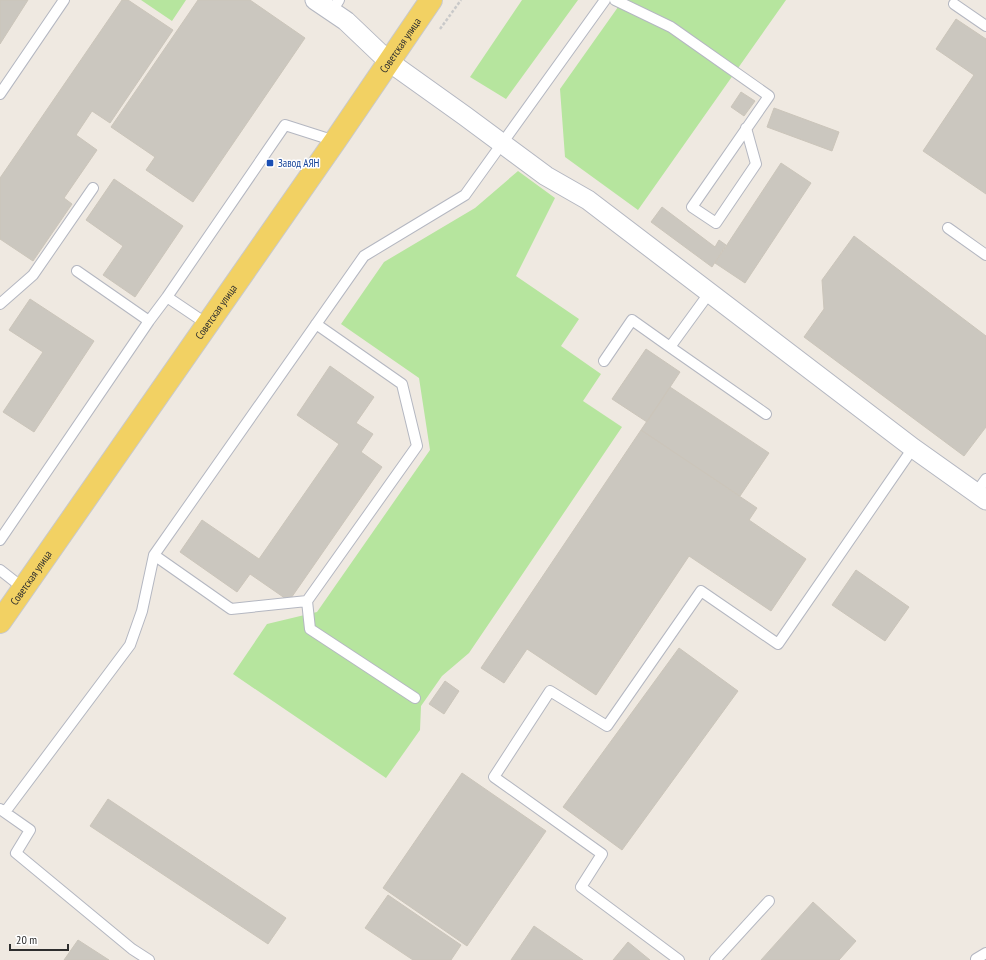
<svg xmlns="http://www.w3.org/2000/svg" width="986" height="960" font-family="'PT Sans Narrow',sans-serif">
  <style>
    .green { fill: #b6e59e }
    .building { fill: #cbc7bf; stroke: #cbc5ba }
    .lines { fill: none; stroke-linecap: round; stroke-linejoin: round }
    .service-casing { stroke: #b4b7c1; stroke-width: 12 }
    .minor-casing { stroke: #b4b7c1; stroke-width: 21 }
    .primary-casing { stroke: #c9c9c9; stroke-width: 24 }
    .path { stroke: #c9c9c9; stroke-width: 2.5; stroke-dasharray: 3 2; stroke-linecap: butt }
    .service { stroke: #fff; stroke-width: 10 }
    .minor { stroke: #fff; stroke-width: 19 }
    .primary { stroke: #f2d163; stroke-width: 22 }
    .transit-dot { fill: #1a4fb4; stroke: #fff; stroke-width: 1.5 }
    .labels { text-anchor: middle; stroke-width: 3; stroke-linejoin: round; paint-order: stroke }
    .street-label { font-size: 11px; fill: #2e2e2e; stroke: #fff }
    .transit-label { font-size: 11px; fill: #164399; stroke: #fff; text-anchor: start }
  </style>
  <rect width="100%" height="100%" fill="#efe9e1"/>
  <path class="green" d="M 141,0 L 186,0 L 172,21 Z
    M 522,0 L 578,0 L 506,99 L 470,77 Z
    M 623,0 L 786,0 L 638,210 L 565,157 L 560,89 Z
    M 518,171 L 555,198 L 516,276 L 579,319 L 561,346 L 601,374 L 583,401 L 622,427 L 469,653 L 442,676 L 421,706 L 420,730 L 386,778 L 233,674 L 267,624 L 317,612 L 430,450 L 419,378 L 341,324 L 384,262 L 475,208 Z"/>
  <path class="building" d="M 0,0 L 28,0 L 0,44 Z
    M 122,0 L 128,0 L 173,30 L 110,123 L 92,111 L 76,135 L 97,150 L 64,198 L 72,204 L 33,261 L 0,239 L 0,178 Z
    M 198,0 L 250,0 L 305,38 L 193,202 L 146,170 L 155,157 L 111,127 Z
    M 956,19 L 986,39 L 986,194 L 923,151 L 974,75 L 936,49 Z
    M 741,92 L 755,101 L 744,116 L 731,107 Z
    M 774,108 L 839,132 L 832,151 L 767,127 Z
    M 781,163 L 811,183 L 745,283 L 715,263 Z
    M 114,179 L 183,226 L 135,297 L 103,275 L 123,246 L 86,220 Z
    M 662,207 L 715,247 L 719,240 L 726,245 L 712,267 L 651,222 Z
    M 854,236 L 986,336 L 986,427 L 964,456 L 804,337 L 824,309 L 822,280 Z
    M 30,299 L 94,341 L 34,432 L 3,412 L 43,352 L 9,330 Z
    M 646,349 L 680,372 L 647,422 L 612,399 Z
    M 330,366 L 374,397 L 356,423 L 373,434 L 361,452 L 382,467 L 289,601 L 250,574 L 237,592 L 180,552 L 202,520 L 259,559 L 339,444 L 297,415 Z
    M 670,387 L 769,453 L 740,496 L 641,430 Z
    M 641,430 L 757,508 L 749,520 L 806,559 L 771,611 L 689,556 L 596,695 L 527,649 L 504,683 L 481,668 Z
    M 856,570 L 909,607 L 885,641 L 832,605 Z
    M 679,648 L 738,691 L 622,850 L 563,807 Z
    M 445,681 L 459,691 L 444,714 L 429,704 Z
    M 462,773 L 546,831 L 467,946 L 383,888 Z
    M 108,799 L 286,918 L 268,944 L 90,826 Z
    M 388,895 L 461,945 L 451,960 L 413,960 L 365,928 Z
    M 813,902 L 856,941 L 839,960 L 761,960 Z
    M 534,926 L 583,960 L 511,960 Z
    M 78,940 L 109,960 L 64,960 Z
    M 628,942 L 650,960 L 613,960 Z"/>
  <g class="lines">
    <defs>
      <path id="service" d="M 615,0 L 671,27 L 769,96 L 692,207 L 716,223 L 756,164 L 746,128
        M 954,4 L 986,26
        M 332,11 L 339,0
        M 0,94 L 64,0
        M 948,228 L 986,255
        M 77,271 L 149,321
        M 710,292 L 670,347 L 766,414
        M 167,297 L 207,324
        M 0,304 L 33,275 L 93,188
        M 604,361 L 632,320 L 670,347
        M 976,493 L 986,479
        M 0,540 L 149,321 L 167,297 L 285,125 L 335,141
        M 154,555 L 231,609 L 307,601 L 417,446 L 402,384 L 316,324
        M 0,570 L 23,588
        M 307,601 L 310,629 L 415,698
        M 0,809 L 30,830 L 16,853 L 132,949 L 149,960
        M 5,812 L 130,645 L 142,611 L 154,555 L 364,256 L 465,195 L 605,0
        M 976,959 L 986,953
        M 679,960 L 581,887 L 602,854 L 494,777 L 550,691 L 607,726 L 701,591 L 778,644 L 913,448
        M 715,960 L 769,901"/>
      <path id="minor" d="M 315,0 L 346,21 L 388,61 L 465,116 L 546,176 L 588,200 L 913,448 L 986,500"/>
      <g id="primary">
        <path id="s1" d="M 0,622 L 335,141 L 431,0"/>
      </g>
    </defs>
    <use href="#service" class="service-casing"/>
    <use href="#minor" class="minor-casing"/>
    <use href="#primary" class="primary-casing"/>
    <path class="path" d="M 440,29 L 461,0"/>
    <use href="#service" class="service"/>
    <use href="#minor" class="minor"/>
    <use href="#primary" class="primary"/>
  </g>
  <rect class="transit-dot" x="266" y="159" width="8" height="8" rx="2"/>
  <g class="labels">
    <g class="street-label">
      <text dy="4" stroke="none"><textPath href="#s1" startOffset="702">Советская улица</textPath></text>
      <text dy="4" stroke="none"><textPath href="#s1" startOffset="378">Советская улица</textPath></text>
      <text dy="4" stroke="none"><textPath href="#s1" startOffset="54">Советская улица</textPath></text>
    </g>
    <g class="transit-label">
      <text x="278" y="167">Завод АЯН</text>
    </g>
  </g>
  <path d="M10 944v6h58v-6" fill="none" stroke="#2e2e2e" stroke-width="2"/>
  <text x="16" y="944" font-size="12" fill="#2e2e2e" stroke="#ffffff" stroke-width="3" paint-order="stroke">20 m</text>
</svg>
